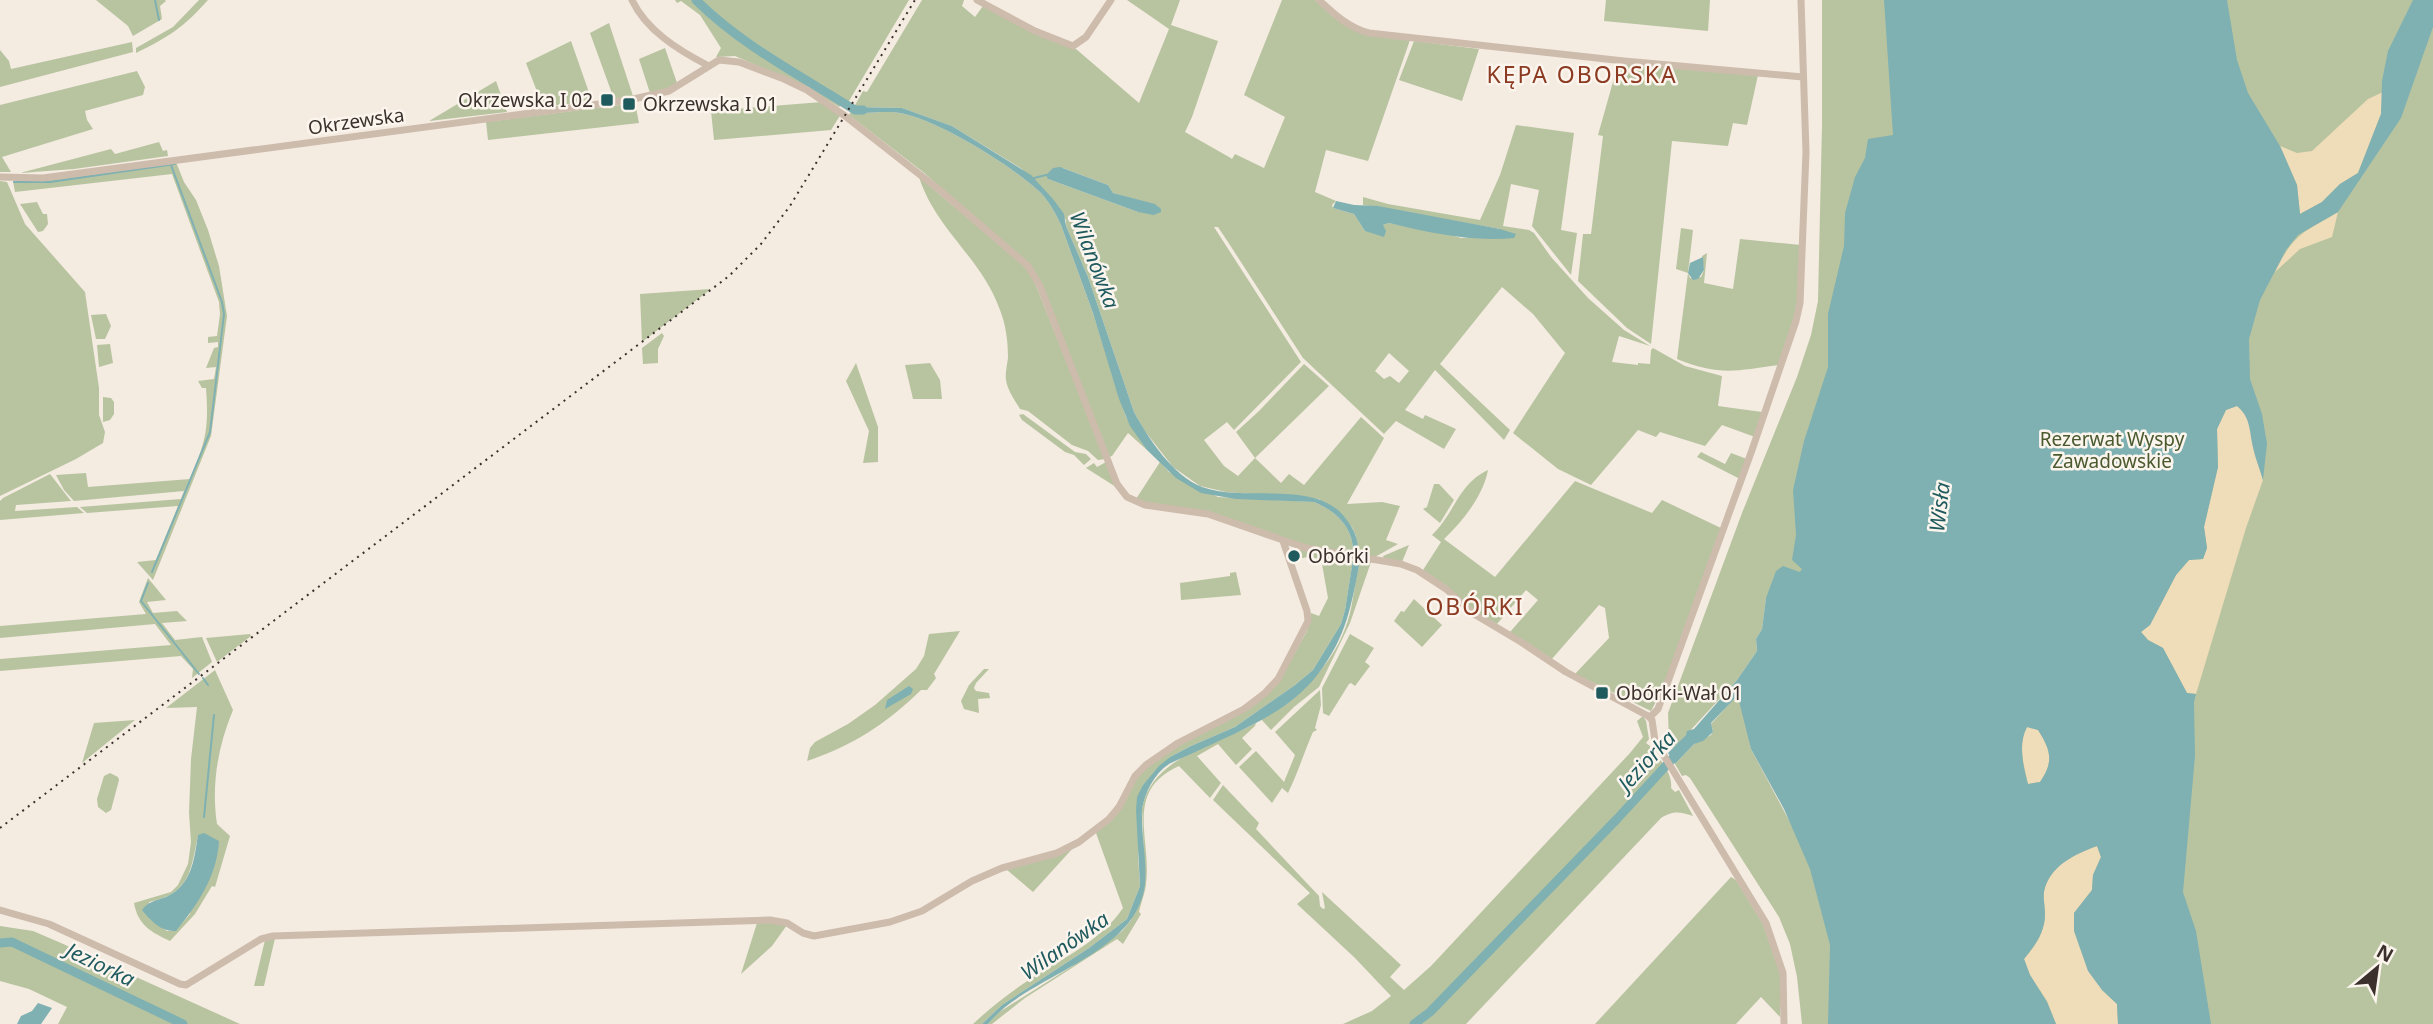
<svg xmlns="http://www.w3.org/2000/svg" width="2433" height="1024" font-family="'Noto Sans',sans-serif">
  <style>
    .green { fill: #b8c4a0; fill-rule: evenodd }
    .sand { fill: #efdcb8 }
    .water { fill: #7fb0b2; fill-rule: evenodd }
    .lines { fill: none; stroke-linecap: round; stroke-linejoin: round }
    .stream { stroke: #7fb0b2; stroke-width: 2 }
    .river { stroke: #7fb0b2; stroke-width: 9 }
    .minor { stroke: #cdbbac; stroke-width: 7 }
    .rail { stroke: #3b302b; stroke-width: 2; stroke-dasharray: 2 5; stroke-linecap: butt }
    .poi-dot { fill: #1f5a5e; stroke: #fbf5ee; stroke-width: 2.5 }
    .labels { text-anchor: middle; stroke-width: 5; stroke-linejoin: round; paint-order: stroke }
    .poi-label { font-size: 19px; fill: #3b302b; stroke: #fbf5ee; text-anchor: start }
    .street-label { font-size: 19px; fill: #3b302b; stroke: #fbf5ee }
    .park-label { font-size: 19px; fill: #4a5a2e; stroke: #fbf5ee }
    .water-label { font-size: 21px; font-style: italic; fill: #1f5a5e; stroke: #fbf5ee }
    .quarter-label { font-size: 23px; letter-spacing: 2px; fill: #8c3b22; stroke: #fbf5ee }
  </style>
  <rect width="100%" height="100%" fill="#f4ebe1"/>
  <path class="green" d="M 96,0 L 165,0 L 166,1 L 160,6 L 162,19 L 133,36 L 128,26 Z
    M 199,0 L 208,0 C 184,27 169,37 136,53 L 136,48 L 173,27 Z
    M 675,0 L 909,0 L 846,106 L 842,104 L 839,107 L 806,87 L 735,56 L 716,57 L 721,48 L 700,15 L 681,1 L 677,3 Z
    M 922,0 L 964,0 L 962,6 L 975,17 L 983,6 L 1054,42 L 1076,49 L 1139,103 L 1169,29 L 1127,0 L 1180,0 L 1171,25 L 1218,41 L 1192,117 L 1185,132 L 1229,157 L 1232,159 L 1235,154 L 1264,168 L 1285,117 L 1244,95 L 1282,0 L 1315,0 L 1332,16 L 1355,31 L 1410,40 L 1368,161 L 1326,150 L 1315,192 L 1336,201 L 1332,205 L 1333,208 L 1354,214 L 1365,231 L 1389,223 L 1445,233 L 1461,238 L 1498,238 L 1500,229 L 1363,205 L 1363,197 L 1388,204 L 1480,220 L 1500,175 L 1516,125 L 1574,133 L 1561,230 L 1577,233 L 1571,275 L 1532,226 L 1539,190 L 1511,184 L 1503,226 L 1529,230 L 1534,233 L 1551,257 L 1588,298 L 1624,330 L 1650,346 L 1619,336 L 1612,362 L 1638,365 L 1638,363 L 1650,364 L 1651,350 L 1653,348 L 1685,366 L 1722,376 L 1718,406 L 1762,412 L 1755,437 L 1722,425 L 1705,446 L 1660,432 L 1656,437 L 1638,430 L 1591,485 L 1558,469 L 1513,433 L 1565,353 L 1533,314 L 1502,287 L 1440,364 L 1510,430 L 1504,440 L 1435,370 L 1405,410 L 1423,419 L 1425,415 L 1456,429 L 1444,449 L 1396,421 L 1384,434 L 1303,358 L 1228,242 L 1218,227 L 1214,227 L 1301,362 L 1234,430 L 1227,422 L 1204,440 L 1224,466 L 1238,476 L 1255,458 L 1236,432 L 1259,411 L 1304,364 L 1329,386 L 1255,458 L 1281,483 L 1289,474 L 1304,485 L 1361,417 L 1384,438 L 1347,504 L 1382,502 L 1400,506 L 1386,540 L 1398,544 L 1375,557 L 1358,554 L 1356,536 L 1352,527 L 1319,499 L 1226,492 L 1200,486 L 1173,467 L 1144,430 L 1134,412 L 1088,277 L 1066,226 L 1066,220 L 1022,169 L 952,126 L 902,108 L 854,107 L 863,91 L 867,92 ZM 1063,168 L 1108,185 L 1113,193 L 1158,206 L 1138,212 L 1048,179 ZM 1389,353 L 1409,371 L 1399,383 L 1390,376 L 1384,379 L 1375,371 Z
    M 1606,0 L 1710,0 L 1708,31 L 1604,21 Z
    M 1822,0 L 2433,0 L 2433,1024 L 1802,1024 L 1797,977 L 1790,944 L 1779,917 L 1690,778 L 1686,775 L 1682,776 L 1675,764 L 1694,744 L 1711,735 L 1713,731 L 1711,724 L 1740,692 L 1751,749 L 1800,841 L 1766,598 L 1762,629 L 1756,639 L 1757,651 L 1737,680 L 1674,748 L 1665,747 L 1669,741 L 1668,713 L 1742,513 L 1797,377 L 1811,335 L 1818,301 L 1822,125 Z
    M 609,23 L 633,96 L 614,99 L 590,33 Z
    M 571,41 L 592,101 L 543,107 L 526,63 Z
    M 1414,41 L 1479,49 L 1462,101 L 1399,80 Z
    M 132,42 L 133,52 L 0,87 L 0,50 L 9,61 L 11,69 Z
    M 665,48 L 677,83 L 664,90 L 650,93 L 639,59 Z
    M 1618,64 L 1758,75 L 1747,125 L 1733,123 L 1728,146 L 1672,141 L 1651,344 L 1627,328 L 1578,281 L 1583,234 L 1591,234 L 1603,136 L 1598,135 Z
    M 137,71 L 145,87 L 143,95 L 85,111 L 87,120 L 93,129 L 2,157 L 11,172 L 0,172 L 0,105 Z
    M 496,81 L 507,112 L 429,121 Z
    M 822,102 L 841,114 L 831,130 L 714,140 L 711,111 Z
    M 635,103 L 639,123 L 488,140 L 486,122 Z
    M 852,110 C 868,116 883,110 900,113 C 937,119 1014,167 1041,193 C 1050,203 1056,214 1061,225 L 1093,313 L 1126,417 L 1147,450 L 1128,433 L 1112,456 L 1109,457 L 1043,288 L 1029,264 L 923,172 L 849,115 Z
    M 159,142 L 163,151 L 167,150 L 168,156 L 74,169 L 20,173 L 111,149 L 115,154 Z
    M 176,162 L 184,182 L 196,200 L 208,230 L 219,266 L 227,316 L 211,436 L 153,580 L 137,562 L 156,560 L 178,506 L 87,513 L 80,507 L 181,499 L 184,491 L 74,501 L 64,490 L 56,475 L 86,473 L 88,487 L 190,479 C 206,441 209,428 206,388 L 202,388 L 198,381 L 214,379 L 216,367 L 206,368 L 214,348 L 218,347 L 218,342 L 208,343 L 208,337 L 217,336 L 220,314 L 219,302 L 172,174 L 15,192 L 13,181 L 50,179 Z
    M 919,177 L 1024,266 L 1033,278 L 1105,459 L 1098,460 L 1088,451 L 1072,445 L 1028,411 L 1020,409 C 1015,401 1007,389 1006,380 C 1005,374 1007,365 1008,358 C 1008,342 1006,325 1000,310 C 981,257 936,230 919,177 Z
    M 0,181 L 7,182 L 25,224 L 85,292 L 99,388 L 99,415 L 105,432 L 103,443 L 76,459 L 0,496 Z
    M 37,202 L 43,214 L 47,214 L 48,224 L 43,231 L 38,232 L 20,204 Z
    M 1681,228 L 1693,230 L 1688,273 L 1690,278 L 1701,277 L 1704,270 L 1702,256 L 1707,253 L 1704,283 L 1733,289 L 1740,239 L 1801,245 L 1797,307 L 1779,365 C 1735,371 1719,376 1677,359 L 1688,273 L 1676,269 Z
    M 711,289 L 642,342 L 640,294 Z
    M 106,314 L 111,326 L 105,339 L 96,339 L 91,315 Z
    M 662,333 L 664,336 L 658,349 L 658,363 L 643,364 L 642,348 Z
    M 110,344 L 113,363 L 99,367 L 97,345 Z
    M 856,363 L 878,427 L 878,462 L 863,463 L 869,431 L 846,381 Z
    M 930,363 L 940,380 L 942,399 L 913,399 L 905,365 Z
    M 103,397 L 111,398 L 114,402 L 114,414 L 110,420 L 103,422 Z
    M 1023,414 L 1075,452 L 1086,454 L 1091,459 L 1084,465 L 1074,455 L 1065,452 L 1022,420 L 1019,415 Z
    M 1701,452 L 1725,464 L 1731,453 L 1747,459 L 1740,479 L 1697,457 Z
    M 1106,462 L 1116,487 L 1086,468 L 1094,463 L 1097,467 Z
    M 1160,462 L 1169,472 L 1218,497 L 1314,502 C 1336,511 1354,528 1353,553 L 1311,547 L 1211,512 L 1145,503 L 1136,499 Z
    M 1488,470 C 1483,496 1463,521 1444,539 L 1495,577 L 1575,481 L 1652,513 L 1662,500 L 1721,528 L 1662,690 L 1651,711 L 1575,674 L 1609,638 L 1605,608 L 1599,605 L 1551,660 L 1510,632 L 1538,600 L 1526,590 L 1497,624 L 1469,608 L 1423,570 L 1441,542 L 1432,535 C 1455,513 1458,484 1488,470 Z
    M 50,474 L 71,501 L 16,505 L 15,511 L 77,507 L 84,513 L 0,520 L 0,501 L 3,498 Z
    M 1434,484 L 1439,484 L 1454,500 L 1440,523 L 1423,509 L 1427,507 Z
    M 1409,545 L 1402,562 L 1384,559 L 1383,556 Z
    M 1297,549 L 1353,561 L 1345,610 L 1341,624 L 1313,670 L 1295,685 L 1235,727 L 1191,746 L 1170,757 L 1143,785 L 1138,856 L 1140,886 L 1127,919 L 1089,948 L 1002,1005 L 982,1024 L 973,1024 C 990,1008 1009,993 1029,980 C 1061,959 1101,941 1123,908 L 1096,833 L 1137,776 L 1146,768 L 1181,744 L 1221,724 L 1280,679 L 1307,631 L 1311,613 L 1319,616 L 1328,598 L 1322,564 L 1319,560 L 1311,556 L 1291,561 L 1290,555 Z
    M 1361,560 L 1371,562 L 1350,623 L 1319,687 L 1294,707 L 1271,730 L 1261,719 C 1302,694 1338,662 1350,613 C 1354,596 1355,577 1361,560 Z
    M 1236,572 L 1241,595 L 1181,600 L 1180,583 L 1230,576 L 1230,573 Z
    M 148,578 L 166,600 L 147,602 L 153,613 L 177,611 L 187,621 L 162,623 L 175,640 L 202,637 L 212,662 L 192,678 L 193,669 L 181,656 L 0,671 L 0,659 L 171,645 L 155,624 L 0,638 L 0,626 L 146,614 L 139,602 Z
    M 1414,599 L 1442,625 L 1422,647 L 1394,621 L 1401,611 L 1404,612 Z
    M 960,631 L 934,674 L 936,678 L 927,690 L 921,690 C 886,724 854,745 807,761 L 810,748 L 815,742 L 848,724 L 875,705 L 916,669 L 924,656 L 929,634 Z
    M 250,634 L 251,636 L 217,662 L 206,638 Z
    M 1350,634 L 1374,648 L 1365,662 L 1370,666 L 1355,686 L 1351,683 L 1349,684 L 1329,716 L 1323,713 L 1322,688 Z
    M 984,669 L 989,669 L 976,683 L 974,688 L 976,691 L 989,693 L 990,698 L 978,699 L 979,713 L 964,709 L 961,701 L 969,685 Z
    M 215,670 L 233,710 C 218,746 211,785 217,824 L 230,836 L 215,887 L 212,886 L 195,914 L 170,941 C 151,932 138,925 134,903 L 171,892 L 178,885 L 188,864 L 191,842 L 189,813 L 191,759 L 197,707 L 166,708 ZM 198,835 L 190,914 L 176,930 L 167,931 L 150,919 L 149,902 C 190,894 191,870 198,835 Z
    M 1320,690 L 1321,705 L 1315,728 L 1317,730 L 1313,732 C 1304,752 1298,773 1288,793 L 1282,788 L 1272,803 L 1239,767 L 1256,751 L 1284,782 L 1295,755 L 1275,732 Z
    M 1643,716 L 1646,721 L 1649,739 L 1646,743 L 1650,746 L 1650,752 C 1661,756 1673,776 1671,788 L 1675,792 L 1679,790 L 1693,816 C 1680,812 1674,810 1661,818 L 1466,1024 L 1343,1024 L 1372,1011 L 1391,996 L 1355,958 L 1297,904 L 1310,893 L 1213,800 L 1223,785 L 1259,823 L 1256,829 L 1319,896 L 1320,906 L 1323,909 L 1325,908 L 1322,892 L 1401,965 L 1390,977 L 1404,990 L 1431,966 L 1630,753 L 1643,737 L 1637,721 Z
    M 135,720 L 82,763 L 94,723 Z
    M 1256,723 L 1255,726 L 1242,738 L 1252,749 L 1236,765 L 1218,744 L 1197,756 L 1221,783 L 1210,798 L 1179,766 C 1123,791 1152,839 1146,884 C 1145,893 1141,903 1139,912 L 1141,914 L 1123,944 L 1117,939 L 1025,998 L 992,1024 L 988,1024 L 996,1014 L 1090,955 L 1122,931 L 1131,920 L 1145,881 L 1142,809 C 1151,757 1215,745 1256,723 Z
    M 110,773 L 118,777 L 119,780 L 111,810 L 106,813 L 98,807 L 97,799 L 104,776 Z
    M 1073,848 L 1033,892 L 1006,869 Z
    M 1731,877 L 1736,880 L 1763,924 L 1781,976 L 1780,1017 L 1761,997 L 1736,1024 L 1595,1024 Z
    M 773,922 L 787,925 L 772,946 L 741,974 L 757,923 Z
    M 0,926 L 33,931 L 61,943 L 240,1024 L 58,1024 L 67,1007 L 29,989 L 0,981 Z
    M 275,938 L 264,986 L 254,986 L 265,940 Z"/>
  <path class="sand" d="M 2383,92 L 2381,114 L 2358,173 L 2340,184 L 2322,202 L 2300,214 L 2297,185 L 2280,146 L 2297,153 L 2312,151 L 2368,99 Z
    M 2338,212 L 2332,237 L 2300,249 L 2275,272 C 2294,233 2303,233 2338,212 Z
    M 2237,406 L 2246,414 L 2251,428 L 2253,448 L 2263,480 L 2246,528 L 2196,694 L 2187,693 L 2163,648 L 2148,640 L 2141,632 L 2150,625 L 2176,575 L 2189,560 L 2203,559 L 2207,548 L 2204,527 L 2218,467 L 2217,429 L 2226,410 Z
    M 2027,727 L 2038,730 C 2051,750 2054,762 2040,782 L 2028,784 C 2024,765 2017,744 2027,727 Z
    M 2097,846 L 2101,857 L 2093,875 L 2092,890 L 2074,913 L 2102,990 L 2117,1004 L 2118,1024 L 2056,1024 L 2047,1001 L 2030,975 L 2024,959 C 2035,946 2045,932 2045,914 C 2045,907 2043,898 2044,891 C 2050,865 2075,854 2097,846 Z"/>
  <path class="water" d="M 1884,0 L 2227,0 L 2237,60 L 2248,93 L 2280,146 L 2297,185 L 2300,214 L 2322,202 L 2340,184 L 2358,173 L 2381,114 L 2382,81 L 2388,51 L 2413,0 L 2433,0 L 2433,27 L 2401,118 L 2338,212 L 2298,235 L 2286,250 L 2260,300 L 2249,339 L 2250,379 L 2262,414 L 2267,444 L 2263,480 C 2260,469 2255,458 2253,447 C 2249,430 2251,418 2237,406 L 2226,410 L 2217,429 L 2218,467 L 2204,527 L 2207,548 L 2203,559 L 2189,560 L 2176,575 L 2150,625 L 2141,632 L 2148,640 L 2163,648 L 2187,693 L 2196,694 L 2194,702 L 2195,756 L 2183,892 L 2196,931 L 2211,1024 L 2118,1024 L 2117,1004 L 2102,990 L 2088,971 L 2074,931 L 2074,913 L 2092,890 L 2093,875 L 2101,857 L 2097,846 C 2075,854 2049,866 2044,892 C 2043,898 2045,907 2045,914 C 2045,932 2035,946 2024,959 L 2030,975 L 2047,1002 L 2056,1024 L 1828,1024 L 1830,945 L 1810,869 L 1784,809 L 1751,749 L 1739,701 L 1740,693 L 1711,723 L 1713,732 L 1703,741 L 1694,744 L 1675,764 L 1668,753 L 1686,735 L 1687,731 L 1694,729 L 1737,680 L 1757,651 L 1756,639 L 1762,629 L 1766,598 L 1776,571 L 1783,566 L 1800,572 L 1802,569 L 1792,560 L 1796,535 L 1793,490 L 1804,441 L 1828,367 L 1828,314 L 1844,246 L 1845,213 L 1855,177 L 1865,158 L 1868,139 L 1893,135 ZM 2027,727 L 2038,730 C 2051,750 2054,762 2040,782 L 2028,784 C 2023,766 2018,744 2027,727 Z
    M 854,107 L 902,108 L 952,126 L 1031,175 L 1053,199 L 1064,214 L 1066,226 L 1088,277 L 1134,412 C 1149,439 1172,475 1202,487 C 1245,503 1317,478 1346,519 C 1354,529 1359,540 1358,554 L 1353,553 C 1354,528 1336,511 1314,502 L 1236,499 L 1201,493 L 1176,478 L 1147,450 L 1130,426 L 1119,399 L 1093,313 L 1061,225 C 1056,214 1050,203 1041,193 C 1014,167 937,119 900,113 C 883,110 868,116 852,110 Z
    M 1060,167 L 1108,185 L 1113,193 L 1155,204 L 1161,209 L 1161,212 L 1154,215 L 1138,212 L 1048,179 L 1046,175 L 1053,168 Z
    M 1336,201 L 1354,205 L 1378,206 L 1500,229 L 1516,234 L 1514,238 C 1472,242 1430,233 1389,223 L 1383,225 L 1386,231 L 1384,237 L 1365,231 L 1354,214 L 1333,208 Z
    M 1703,257 L 1704,270 L 1698,279 L 1693,280 L 1688,273 L 1690,263 Z
    M 1353,560 L 1360,561 C 1351,606 1347,636 1318,674 C 1288,714 1236,732 1193,753 C 1185,757 1176,760 1169,764 C 1154,774 1145,792 1142,809 C 1141,834 1147,860 1145,884 C 1137,957 1026,975 988,1024 L 982,1024 L 1002,1005 L 1089,948 L 1127,919 L 1140,886 L 1136,810 L 1137,797 L 1143,785 L 1159,766 L 1170,757 L 1191,746 L 1235,727 L 1295,685 L 1313,670 L 1341,624 L 1345,610 Z
    M 909,686 L 913,689 L 911,694 L 885,709 L 887,700 Z
    M 204,833 L 219,841 C 217,876 198,904 176,931 C 161,932 151,921 142,910 C 149,901 155,901 166,897 C 192,885 194,860 198,835 Z
    M 38,1003 L 52,1008 L 41,1024 L 17,1024 L 21,1016 L 32,1011 Z"/>
  <g class="lines">
    <path class="stream" d="M 155,0 L 159,20
      M 1034,178 L 1046,175
      M 14,182 L 50,182 L 175,164
      M 152,572 L 210,432 L 224,314 L 222,302 L 171,165
      M 148,583 L 141,601 L 199,674
      M 203,678 L 208,685
      M 204,817 L 214,715"/>
    <path class="river" d="M 696,0 C 741,45 801,76 855,110 L 863,110
      M 0,943 L 12,942 L 183,1024
      M 1414,1024 L 1430,1012 L 1617,819 L 1674,757"/>
    <path class="minor" d="M 632,0 C 646,30 678,50 707,65
      M 977,0 L 1035,31 L 1073,46 L 1086,37 L 1111,0
      M 1319,0 C 1334,14 1349,28 1369,33 L 1624,61 L 1803,77
      M 0,177 L 43,178 L 629,100 L 669,91 L 719,60 L 739,62 L 784,79 L 807,90 L 845,116 L 942,192 L 1028,266 L 1040,286 L 1117,484 L 1127,497 L 1145,505 L 1208,514 L 1306,548 L 1401,564 L 1417,570 L 1446,589 L 1474,614 L 1521,642 L 1566,672 L 1648,716 L 1652,720 L 1655,741 L 1766,923 L 1783,973 L 1784,1024
      M 1650,717 L 1658,709 L 1752,450 L 1796,321 L 1800,303 L 1806,152 L 1801,0
      M 0,910 L 49,924 L 180,984 L 186,985 L 261,939 L 273,936 L 770,920 L 787,923 L 803,933 L 814,936 L 890,922 L 922,911 L 972,881 L 1002,868 L 1057,853 L 1079,842 L 1109,819 L 1119,807 L 1135,776 L 1146,765 L 1178,743 L 1244,709 L 1265,693 L 1278,679 L 1308,621 L 1307,611 L 1283,541"/>
    <path class="rail" d="M 0,828 L 729,276 L 761,244 L 790,206 L 915,0"/>
  </g>
  <g class="poi-dot">
    <rect x="600" y="93" width="14" height="14" rx="3.5"/>
    <rect x="622" y="97" width="14" height="14" rx="3.5"/>
    <circle cx="1294" cy="556" r="7"/>
    <rect x="1595" y="686" width="14" height="14" rx="3.5"/>
  </g>
  <g class="labels">
    <g class="poi-label">
      <text x="593" y="107" text-anchor="end">Okrzewska I 02</text>
      <text x="643" y="111">Okrzewska I 01</text>
      <text x="1308" y="563">Obórki</text>
      <text x="1616" y="700">Obórki-Wał 01</text>
    </g>
    <g class="street-label">
      <text transform="translate(356 121) rotate(-8)" y="7">Okrzewska</text>
    </g>
    <g class="park-label">
      <text x="2112" y="446">Rezerwat Wyspy<tspan x="2112" dy="22">Zawadowskie</tspan></text>
    </g>
    <g class="water-label">
      <text transform="translate(1094 260) rotate(69)" y="7">Wilanówka</text>
      <text transform="translate(1940 507) rotate(-83)" y="7">Wisła</text>
      <text transform="translate(1647 761) rotate(-47)" y="7">Jeziorka</text>
      <text transform="translate(1065 946) rotate(-35)" y="7">Wilanówka</text>
      <text transform="translate(100 965) rotate(26)" y="7">Jeziorka</text>
    </g>
    <g class="quarter-label">
      <text x="1582" y="83">KĘPA OBORSKA</text>
      <text x="1475" y="615">OBÓRKI</text>
    </g>
  </g>
  <g transform="translate(2377 968) rotate(29)" stroke="#fbf5ee" stroke-width="5" paint-order="stroke">
  <path d="M0-5L12 26L0 18L-12 26Z" fill="#3b302b"/>
  <text y="-10" font-size="19" font-weight="bold" text-anchor="middle" fill="#3b302b">N</text>
  </g>
</svg>
